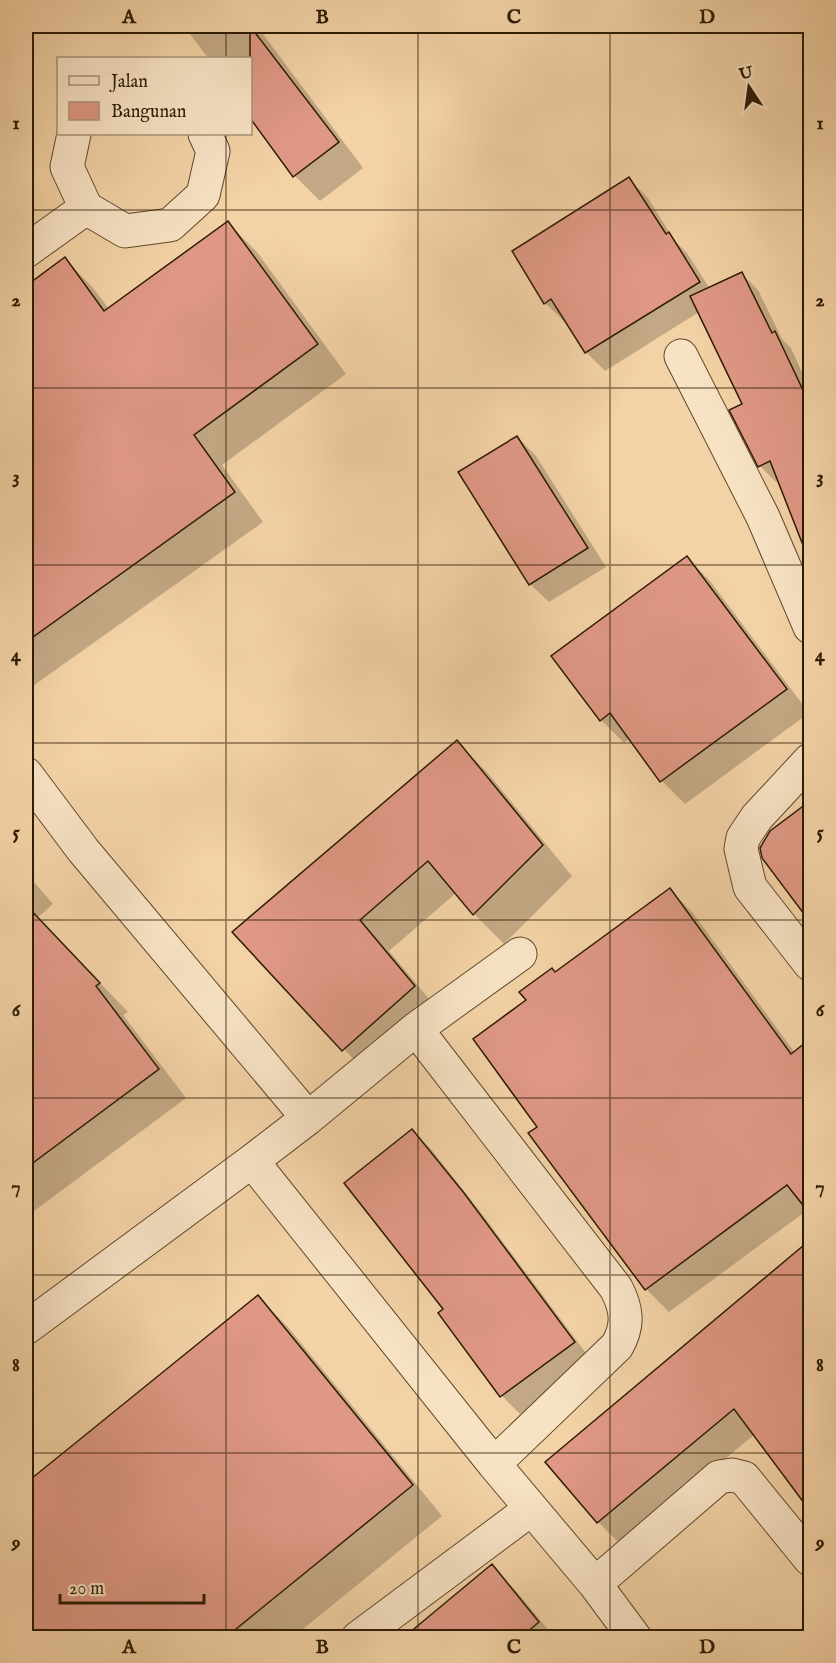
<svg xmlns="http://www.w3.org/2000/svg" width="836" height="1663" font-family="'IM FELL English',serif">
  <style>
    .shadow { fill: #0003 }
    .building { fill: #df9885; stroke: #2d1b04; stroke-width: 1.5 }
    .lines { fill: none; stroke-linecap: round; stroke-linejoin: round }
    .minor-casing { stroke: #5e492c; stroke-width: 35 }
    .minor { stroke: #f7e2c4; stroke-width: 33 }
    .grid { fill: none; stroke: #2d1b04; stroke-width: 1.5; stroke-opacity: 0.55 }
    .neatline { fill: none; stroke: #2d1b04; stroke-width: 2 }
    .grid-label { font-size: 20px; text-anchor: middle; font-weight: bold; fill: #2d1b04 }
  </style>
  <rect width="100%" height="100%" fill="#f3d2a5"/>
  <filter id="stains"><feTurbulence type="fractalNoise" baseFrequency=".00333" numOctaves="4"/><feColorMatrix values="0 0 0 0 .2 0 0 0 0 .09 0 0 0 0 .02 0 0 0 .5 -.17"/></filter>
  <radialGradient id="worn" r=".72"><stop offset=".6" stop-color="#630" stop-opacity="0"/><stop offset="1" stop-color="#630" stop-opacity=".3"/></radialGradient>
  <path class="shadow" d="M 184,26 L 257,26 L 363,168 L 320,201 L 295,176 L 250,116 L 250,58 L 208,58 Z
    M 629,179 L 648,198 L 674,240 L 687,253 L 710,289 L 742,274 L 758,290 L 782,339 L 791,348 L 810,390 L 810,559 L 779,480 L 776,482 L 760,466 L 744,404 L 699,312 L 605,371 L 586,352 L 566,320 L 564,321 L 545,303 Z
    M 228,223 L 257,252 L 346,374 L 222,465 L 263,522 L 26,691 L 26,288 L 65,259 L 94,289 L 109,309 Z
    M 517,437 L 536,456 L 606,567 L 549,602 L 530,584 Z
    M 687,558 L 710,581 L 809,713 L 685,804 L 662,781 L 630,738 L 624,743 L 601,720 Z
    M 457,742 L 487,772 L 572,876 L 504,944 L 474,914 L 456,893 L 389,951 L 444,1017 L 373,1080 L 235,932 Z
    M 810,803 L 810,920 L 764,858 L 771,832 Z
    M 26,873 L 53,904 L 37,918 L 128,1012 L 123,1015 L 186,1098 L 26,1217 Z
    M 670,890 L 693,913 L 795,1053 L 810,1041 L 810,1212 L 809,1209 L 669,1312 L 646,1289 L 540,1127 L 528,1001 L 556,973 Z
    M 412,1131 L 431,1149 L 482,1214 L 592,1361 L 520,1414 L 502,1396 Z
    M 810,1241 L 810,1508 L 755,1434 L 621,1545 L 598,1522 L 547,1462 Z
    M 258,1297 L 288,1327 L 442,1516 L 292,1638 L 26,1638 L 26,1485 Z
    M 492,1566 L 516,1591 L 555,1638 L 405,1638 Z"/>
  <path class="building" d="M 250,26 L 339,142 L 293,177 L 250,118 Z
    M 629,177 L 666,234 L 669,232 L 700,282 L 585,353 L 551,299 L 544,304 L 512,251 Z
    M 228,221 L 318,344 L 194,435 L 235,492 L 26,642 L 26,286 L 65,257 L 104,311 Z
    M 742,272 L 772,333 L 775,331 L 810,405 L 810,557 L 808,558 L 770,461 L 758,467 L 729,410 L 742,404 L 690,296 Z
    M 517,436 L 588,548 L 529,585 L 458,472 Z
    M 687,556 L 787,689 L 660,782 L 610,713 L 600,721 L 551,656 Z
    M 457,740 L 543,845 L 473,915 L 428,861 L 360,920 L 415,986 L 342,1051 L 232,932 Z
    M 810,801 L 810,922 L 762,858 L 760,848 L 770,831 Z
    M 670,888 L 791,1054 L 810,1039 L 810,1214 L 787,1185 L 645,1290 L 528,1133 L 537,1127 L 473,1039 L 526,1000 L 519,992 L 552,968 L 555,972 Z
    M 26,905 L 100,983 L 96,986 L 159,1069 L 26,1168 Z
    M 412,1129 L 464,1193 L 575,1342 L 500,1397 L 438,1313 L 443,1309 L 344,1183 Z
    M 810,1240 L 810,1511 L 734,1409 L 597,1523 L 545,1462 Z
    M 258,1295 L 413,1485 L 225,1638 L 26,1638 L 26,1483 Z
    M 492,1564 L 539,1622 L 520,1638 L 403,1638 Z"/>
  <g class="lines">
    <defs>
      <path id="minor" d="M 74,134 L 67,167 L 86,208 L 125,231 L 170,225 L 203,195 L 213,151 L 205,134
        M 26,251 L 86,208
        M 681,356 L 763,517 L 810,627
        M 810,760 L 757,817 L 743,838 L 741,849 L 750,887 L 810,964
        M 26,774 L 83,850 L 308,1118
        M 416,1029 L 616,1288 C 627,1309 629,1325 617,1346 L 494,1464
        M 252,1161 L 494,1464 L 595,1584 L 635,1638
        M 26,1328 L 252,1161 L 308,1118 L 416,1029 L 520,954
        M 595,1584 L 719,1477 L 732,1475 L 744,1478 L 810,1559
        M 358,1638 L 531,1509"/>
    </defs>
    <use href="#minor" class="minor-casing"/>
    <use href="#minor" class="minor"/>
  </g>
  <path class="grid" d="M 226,26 L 226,58M 418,26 L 418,1638M 610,26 L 610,1638M 226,134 L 226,1638M 26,210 L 810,210M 26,388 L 810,388M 26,565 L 810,565M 26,743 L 810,743M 26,920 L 810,920M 26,1098 L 810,1098M 26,1275 L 810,1275M 26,1453 L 810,1453"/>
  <rect width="836" height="1663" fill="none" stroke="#f3d2a5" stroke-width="66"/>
  <rect x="57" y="57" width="195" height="78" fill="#f7e2c4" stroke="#a69277" stroke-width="1.5"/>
  <rect x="69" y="76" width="30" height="9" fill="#f7e2c4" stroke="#a69277" stroke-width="1.5"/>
  <text x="111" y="87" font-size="18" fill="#2d1b04">Jalan</text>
  <rect x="69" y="102" width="30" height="18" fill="#df9885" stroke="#a69277" stroke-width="1.5"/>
  <text x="111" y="117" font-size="18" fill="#2d1b04">Bangunan</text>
  <g transform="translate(749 87) rotate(347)" stroke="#f7e2c4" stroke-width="4.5" paint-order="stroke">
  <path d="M0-4.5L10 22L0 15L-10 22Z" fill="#2d1b04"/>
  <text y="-9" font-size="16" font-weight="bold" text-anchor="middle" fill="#2d1b04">U</text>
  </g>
  <path d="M60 1594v9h144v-9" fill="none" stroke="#2d1b04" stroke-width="3"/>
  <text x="69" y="1594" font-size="18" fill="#2d1b04" stroke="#f7e2c4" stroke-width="4.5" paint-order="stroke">20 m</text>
  <rect x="33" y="33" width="770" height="1597" class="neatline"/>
  <g class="grid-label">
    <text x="129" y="23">A</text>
    <text x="322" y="23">B</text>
    <text x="514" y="23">C</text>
    <text x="707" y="23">D</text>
    <text x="16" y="129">1</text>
    <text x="820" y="129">1</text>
    <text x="16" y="306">2</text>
    <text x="820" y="306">2</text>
    <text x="16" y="483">3</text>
    <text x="820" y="483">3</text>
    <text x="16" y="661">4</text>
    <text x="820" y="661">4</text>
    <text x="16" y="838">5</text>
    <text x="820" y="838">5</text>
    <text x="16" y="1016">6</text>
    <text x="820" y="1016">6</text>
    <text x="16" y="1193">7</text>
    <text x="820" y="1193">7</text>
    <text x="16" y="1371">8</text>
    <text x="820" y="1371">8</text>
    <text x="16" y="1548">9</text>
    <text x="820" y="1548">9</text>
    <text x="129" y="1653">A</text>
    <text x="322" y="1653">B</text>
    <text x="514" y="1653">C</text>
    <text x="707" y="1653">D</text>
  </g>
  <rect width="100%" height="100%" filter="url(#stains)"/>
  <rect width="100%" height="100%" fill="url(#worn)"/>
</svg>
